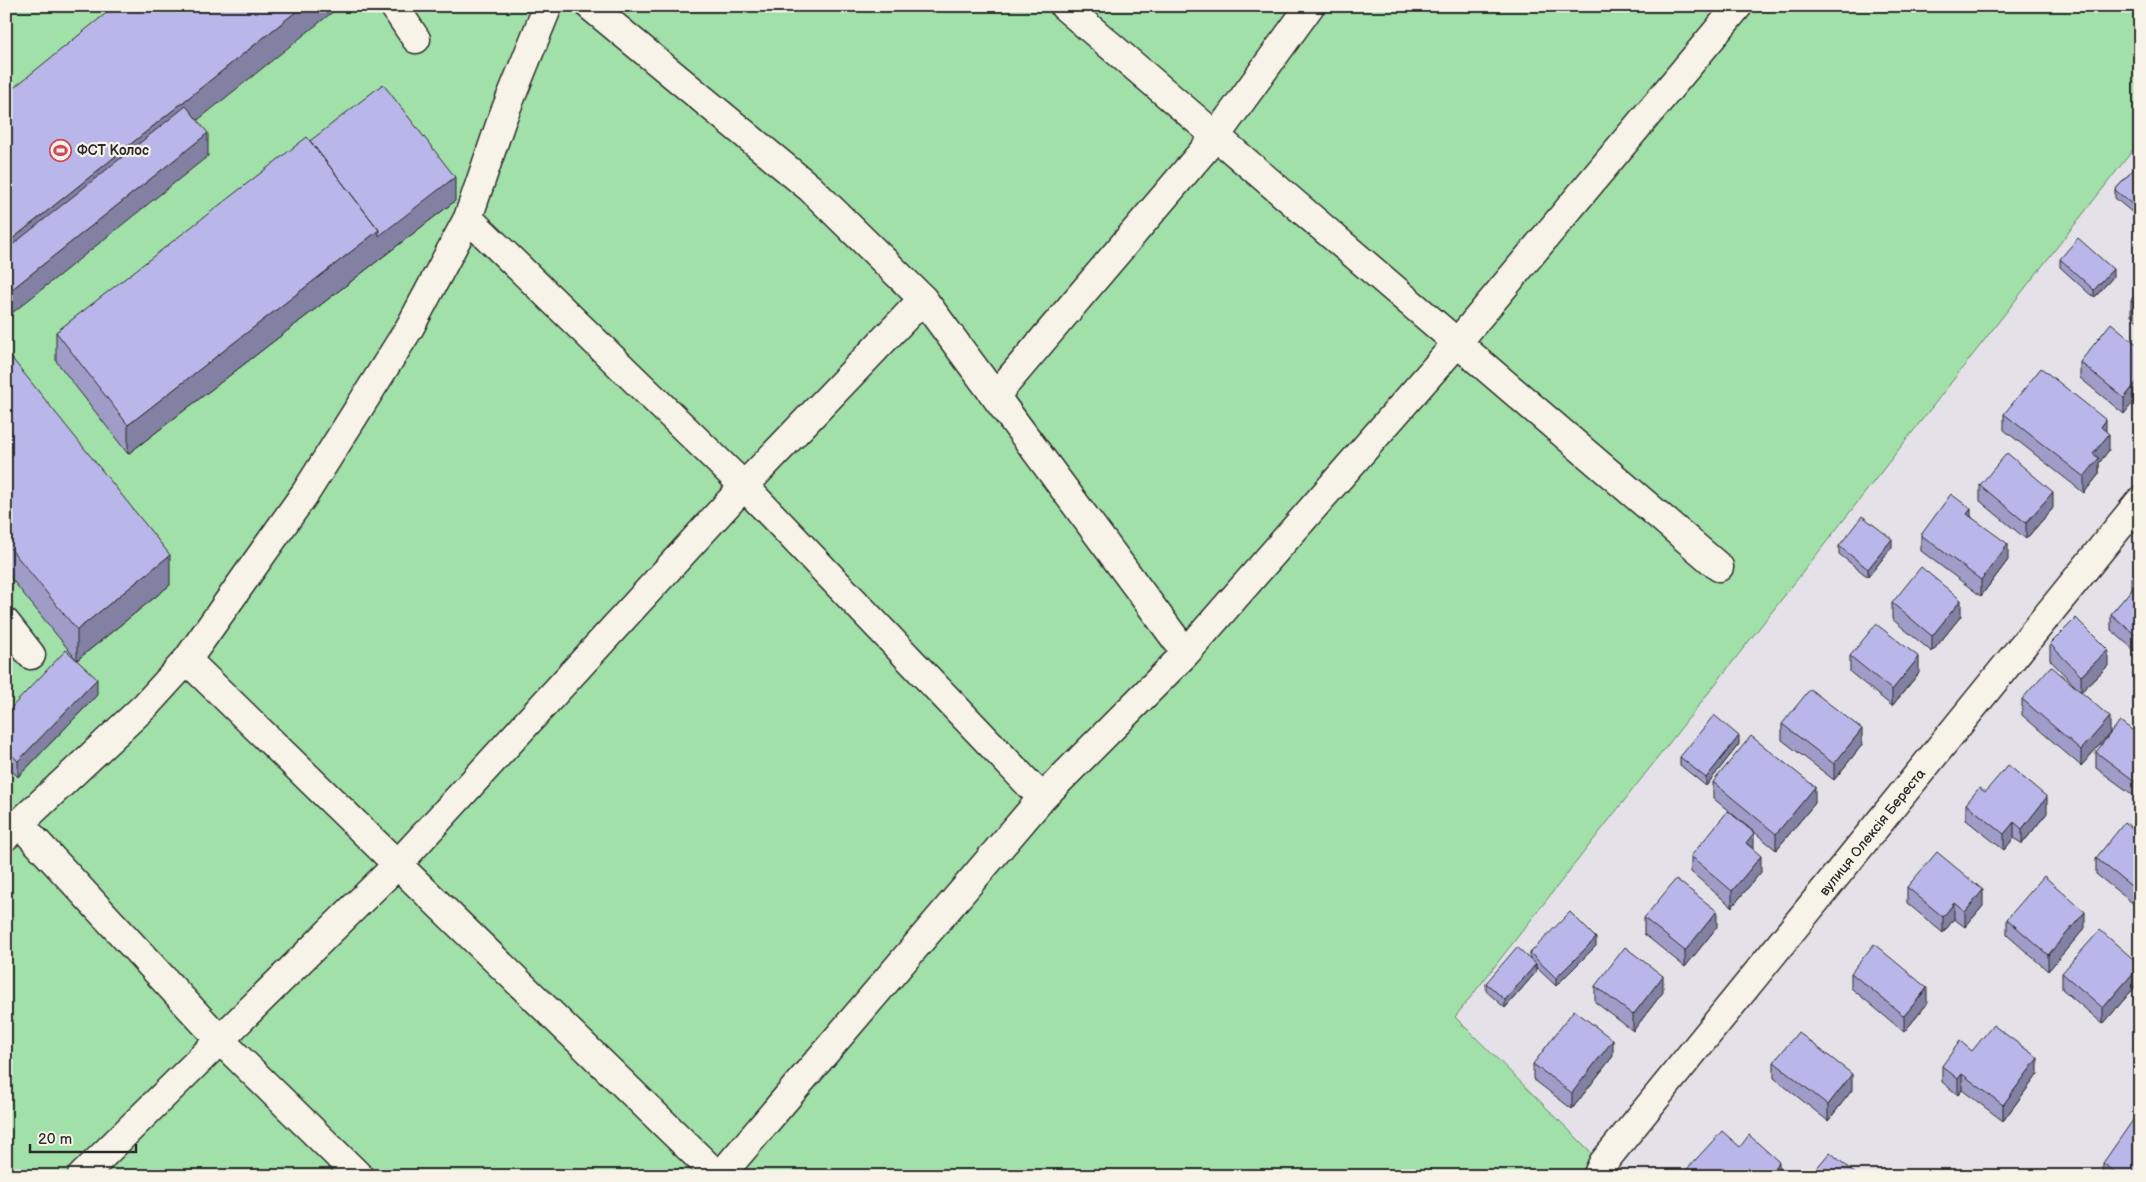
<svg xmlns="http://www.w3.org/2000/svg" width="2146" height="1182" font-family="'Balsamiq Sans',sans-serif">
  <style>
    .green { fill: #a1e0a8; stroke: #66866a }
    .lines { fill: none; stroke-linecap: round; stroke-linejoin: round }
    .minor-casing { stroke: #2b2b2b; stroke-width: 31 }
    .minor { stroke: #f7f3e8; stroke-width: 28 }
    .wall { fill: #9f9dc8; stroke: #2b2b2b }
    .shaded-wall { fill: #8280a3; stroke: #2b2b2b }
    .building { fill: #b9b7e9; stroke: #2b2b2b }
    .labels { text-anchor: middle; stroke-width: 4.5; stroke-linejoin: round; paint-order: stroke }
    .poi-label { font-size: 14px; font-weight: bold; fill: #2b2b2b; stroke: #f7f3e8; text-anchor: start }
    .street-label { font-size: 14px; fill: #2b2b2b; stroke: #f7f3e8 }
  </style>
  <rect width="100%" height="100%" fill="#e4e1e8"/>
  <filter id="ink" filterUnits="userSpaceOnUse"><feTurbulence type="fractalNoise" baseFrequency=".02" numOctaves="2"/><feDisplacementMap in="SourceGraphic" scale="10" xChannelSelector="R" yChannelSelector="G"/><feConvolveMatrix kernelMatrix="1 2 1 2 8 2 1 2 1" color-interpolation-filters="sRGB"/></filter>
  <g filter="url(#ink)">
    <path class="green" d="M 6,6 L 2123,6 L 2140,19 L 2140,141 L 1455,1017 L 1588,1149 L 1609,1176 L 6,1176 Z"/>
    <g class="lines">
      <defs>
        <path id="minor" d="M 394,6 L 416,39
          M 590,6 L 810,188 L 923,299 L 1186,653
          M 1064,6 L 1719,567
          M 468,218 L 744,486 L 1042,798
          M 996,395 L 1216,136 L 1310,6
          M 6,623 L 31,655
          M 187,660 L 718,1176
          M 20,824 L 221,1041 L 359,1176
          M 6,836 L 146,705 L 187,660 L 306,492 L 410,327 L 468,218 L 502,119 L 548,6
          M 82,1176 L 397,865 L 744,486 L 923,299
          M 720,1176 L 1042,798 L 1186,653 L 1457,343 L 1738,6
          M 1597,1176 L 1603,1163 L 2140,501"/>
      </defs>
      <use href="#minor" class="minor-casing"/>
      <use href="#minor" class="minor"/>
    </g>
    <path class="wall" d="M 310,141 L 455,201 L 128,454 L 56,361 L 56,332 Z
      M 2140,162 L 2140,219 L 2115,198 L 2115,190 Z
      M 2060,259 L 2113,277 L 2094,298 L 2060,267 Z
      M 2140,288 L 2140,323 L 2131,316 L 2131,300 Z
      M 2140,347 L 2124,414 L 2080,378 L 2080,362 Z
      M 6,351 L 170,585 L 77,660 L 97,695 L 18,777 L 6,765 L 6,713 L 76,659 L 6,572 Z
      M 2004,414 L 2109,450 L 2099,463 L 2099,474 L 2084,493 L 2004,430 Z
      M 1980,485 L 2053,508 L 2026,539 L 1980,501 Z
      M 1971,516 L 2008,560 L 1981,596 L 1921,551 L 1921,535 Z
      M 1839,546 L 1892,547 L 1868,577 L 1839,554 Z
      M 2140,567 L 2140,655 L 2111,630 L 2111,614 L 2131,591 L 2131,578 Z
      M 1892,603 L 1961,616 L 1932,652 L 1892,619 Z
      M 2050,644 L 2108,666 L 2081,692 L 2050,660 Z
      M 1850,656 L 1919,673 L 1892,706 L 1850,672 Z
      M 2022,699 L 2110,733 L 2081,766 L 2022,715 Z
      M 1782,724 L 1862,745 L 1834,780 L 1782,740 Z
      M 2140,736 L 2140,800 L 2096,768 L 2096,752 Z
      M 1739,744 L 1706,786 L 1680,765 L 1680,757 Z
      M 1713,782 L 1815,803 L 1776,850 L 1713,798 Z
      M 1985,792 L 2047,813 L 2022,844 L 2014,838 L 2004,850 L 1966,820 L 1966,804 Z
      M 2140,835 L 2140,909 L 2096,874 L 2096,858 Z
      M 1754,850 L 1761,872 L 1732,907 L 1691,872 L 1691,856 Z
      M 1907,887 L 1983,906 L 1965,927 L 1954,919 L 1943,933 L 1907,903 Z
      M 1644,918 L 1717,927 L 1685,967 L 1644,934 Z
      M 2007,919 L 2085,928 L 2048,971 L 2007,935 Z
      M 1596,946 L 1556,986 L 1536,967 L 1536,972 L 1505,1008 L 1486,991 L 1486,983 L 1530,958 L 1530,953 Z
      M 2140,965 L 2140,981 L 2103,1024 L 2062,989 L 2062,973 Z
      M 1851,973 L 1927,1004 L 1904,1032 L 1851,988 Z
      M 1595,986 L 1663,992 L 1633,1031 L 1595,1002 Z
      M 1972,1051 L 2038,1074 L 2003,1121 L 1962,1090 L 1958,1095 L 1942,1082 L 1942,1066 Z
      M 1613,1056 L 1572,1109 L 1533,1079 L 1533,1064 Z
      M 1774,1062 L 1852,1090 L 1828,1121 L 1774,1078 Z
      M 1740,1147 L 1779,1176 L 1687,1176 L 1687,1169 Z
      M 2103,1163 L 2140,1176 L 2103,1176 Z"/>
    <path class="shaded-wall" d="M 303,6 L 340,6 L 6,274 L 6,244 Z
      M 208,133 L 208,156 L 6,318 L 6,294 Z
      M 455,177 L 455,201 L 128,454 L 128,425 L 379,230 Z
      M 2113,269 L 2113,277 L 2094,298 L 2094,290 Z
      M 2140,378 L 2140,394 L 2124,414 L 2124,398 Z
      M 2106,420 L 2106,436 L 2101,427 Z
      M 2109,434 L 2109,450 L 2099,463 L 2099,474 L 2084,493 L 2084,477 L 2093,454 Z
      M 2053,492 L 2053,508 L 2026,539 L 2026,523 Z
      M 1971,509 L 1971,525 L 1967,514 Z
      M 1892,539 L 1892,547 L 1868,577 L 1868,569 Z
      M 2008,544 L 2008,560 L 1981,596 L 1981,580 Z
      M 170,555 L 170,585 L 77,660 L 77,630 Z
      M 1961,600 L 1961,616 L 1932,652 L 1932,636 Z
      M 2108,650 L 2108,666 L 2081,692 L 2081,676 Z
      M 1919,657 L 1919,673 L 1892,706 L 1892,690 Z
      M 97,679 L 97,695 L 18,777 L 18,761 Z
      M 2110,717 L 2110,733 L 2081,766 L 2081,750 Z
      M 1862,729 L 1862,745 L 1834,780 L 1834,764 Z
      M 1739,736 L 1739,744 L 1706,786 L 1706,778 Z
      M 1815,787 L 1815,803 L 1776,850 L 1776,834 Z
      M 2047,797 L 2047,813 L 2022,844 L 2022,829 Z
      M 2014,822 L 2014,838 L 2004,850 L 2004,834 Z
      M 1754,833 L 1754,849 L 1746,843 Z
      M 1761,856 L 1761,872 L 1732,907 L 1732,891 Z
      M 1983,890 L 1983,906 L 1965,927 L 1965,912 Z
      M 1954,903 L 1954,919 L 1943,933 L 1943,917 Z
      M 1717,911 L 1717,927 L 1685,967 L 1685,951 Z
      M 2085,912 L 2085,928 L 2048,971 L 2048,955 Z
      M 1596,938 L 1596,946 L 1556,986 L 1556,978 Z
      M 1536,964 L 1536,972 L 1505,1008 L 1505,1000 Z
      M 2140,965 L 2140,981 L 2103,1024 L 2103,1008 Z
      M 1663,976 L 1663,992 L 1633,1031 L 1633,1015 Z
      M 1927,988 L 1927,1004 L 1904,1032 L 1904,1016 Z
      M 1613,1040 L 1613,1056 L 1572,1109 L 1572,1093 Z
      M 2038,1058 L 2038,1074 L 2003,1121 L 2003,1105 Z
      M 1852,1074 L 1852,1090 L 1828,1121 L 1828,1105 Z
      M 1962,1074 L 1962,1090 L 1958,1095 L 1958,1079 Z
      M 1779,1162 L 1779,1176 L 1767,1176 Z"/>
    <path class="building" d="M 115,6 L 303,6 L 6,244 L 6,94 Z
      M 383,84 L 455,177 L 379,236 L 379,230 L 310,141 Z
      M 186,106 L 208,133 L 6,294 L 6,250 Z
      M 307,137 L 379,230 L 128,425 L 56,332 Z
      M 2140,162 L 2140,211 L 2115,190 Z
      M 2078,238 L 2113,269 L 2094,290 L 2060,259 Z
      M 2140,288 L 2140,307 L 2131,300 Z
      M 2111,323 L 2140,347 L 2140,378 L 2124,398 L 2080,362 Z
      M 6,351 L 170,555 L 77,630 L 6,543 Z
      M 2041,368 L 2106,420 L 2101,427 L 2109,434 L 2093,454 L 2099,458 L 2084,477 L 2004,414 Z
      M 2007,453 L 2053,492 L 2026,523 L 1980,485 Z
      M 1951,494 L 1971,509 L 1967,514 L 2008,544 L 1981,580 L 1921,535 Z
      M 1862,516 L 1892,539 L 1868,569 L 1839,546 Z
      M 1921,567 L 1961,600 L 1932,636 L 1892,603 Z
      M 2140,567 L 2140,639 L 2111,614 L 2137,583 L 2131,578 Z
      M 2076,618 L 2108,650 L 2081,676 L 2050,644 Z
      M 1876,624 L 1919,657 L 1892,690 L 1850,656 Z
      M 66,650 L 97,679 L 18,761 L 6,749 L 6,713 Z
      M 2051,666 L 2110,717 L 2081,750 L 2022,699 Z
      M 1810,689 L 1862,729 L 1834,764 L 1782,724 Z
      M 1714,715 L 1739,736 L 1706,778 L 1680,757 Z
      M 2120,721 L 2140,736 L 2140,785 L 2096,752 Z
      M 1751,736 L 1815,787 L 1776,834 L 1713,782 Z
      M 2008,765 L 2047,797 L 2022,829 L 2014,822 L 2004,834 L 1966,804 L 1979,788 L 1985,792 Z
      M 1728,811 L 1754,833 L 1746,843 L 1761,856 L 1732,891 L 1691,856 Z
      M 2125,822 L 2140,835 L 2140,893 L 2096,858 Z
      M 1937,852 L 1983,890 L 1965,912 L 1954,903 L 1943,917 L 1907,887 Z
      M 2044,876 L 2085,912 L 2048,955 L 2007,919 Z
      M 1676,879 L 1717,911 L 1685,951 L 1644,918 Z
      M 1570,912 L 1596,938 L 1556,978 L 1530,953 Z
      M 2100,930 L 2140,965 L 2103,1008 L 2062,973 Z
      M 1874,944 L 1927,988 L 1904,1016 L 1851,973 Z
      M 1517,947 L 1536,964 L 1505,1000 L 1486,983 Z
      M 1625,947 L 1663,976 L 1633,1015 L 1595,986 Z
      M 1574,1010 L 1613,1040 L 1572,1093 L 1533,1064 Z
      M 1993,1025 L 2038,1058 L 2003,1105 L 1962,1074 L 1958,1079 L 1942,1066 L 1960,1041 L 1972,1051 Z
      M 1798,1032 L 1852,1074 L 1828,1105 L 1774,1062 Z
      M 2140,1110 L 2140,1176 L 2121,1176 L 2103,1163 Z
      M 1722,1131 L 1740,1147 L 1749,1135 L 1779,1162 L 1767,1176 L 1695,1176 L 1687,1169 Z
      M 1830,1152 L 1858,1176 L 1810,1176 Z"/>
  </g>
  <defs>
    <symbol id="stadium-ring" viewBox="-11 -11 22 22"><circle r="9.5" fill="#f7f3e8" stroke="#d1495b" stroke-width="1.5"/><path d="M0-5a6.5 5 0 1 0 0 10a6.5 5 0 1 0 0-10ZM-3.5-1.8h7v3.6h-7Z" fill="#d1495b"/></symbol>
  </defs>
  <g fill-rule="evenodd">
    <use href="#stadium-ring" x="48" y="138" width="25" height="25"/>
  </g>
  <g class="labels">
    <g class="poi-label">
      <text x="77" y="155">ФСТ Колос</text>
    </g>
    <g class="street-label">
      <text transform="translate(1872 832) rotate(-51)" y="5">вулиця Олексія Береста</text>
    </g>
  </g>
  <rect width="2146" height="1182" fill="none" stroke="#f7f3e8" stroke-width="25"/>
  <rect x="12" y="12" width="2121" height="1157" fill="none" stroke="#2b2b2b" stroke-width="2" filter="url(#ink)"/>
  <path d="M30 1144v8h106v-8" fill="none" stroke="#2b2b2b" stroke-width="2.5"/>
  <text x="38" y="1144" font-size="15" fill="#2b2b2b" stroke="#f7f3e8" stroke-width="4" paint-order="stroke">20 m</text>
</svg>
